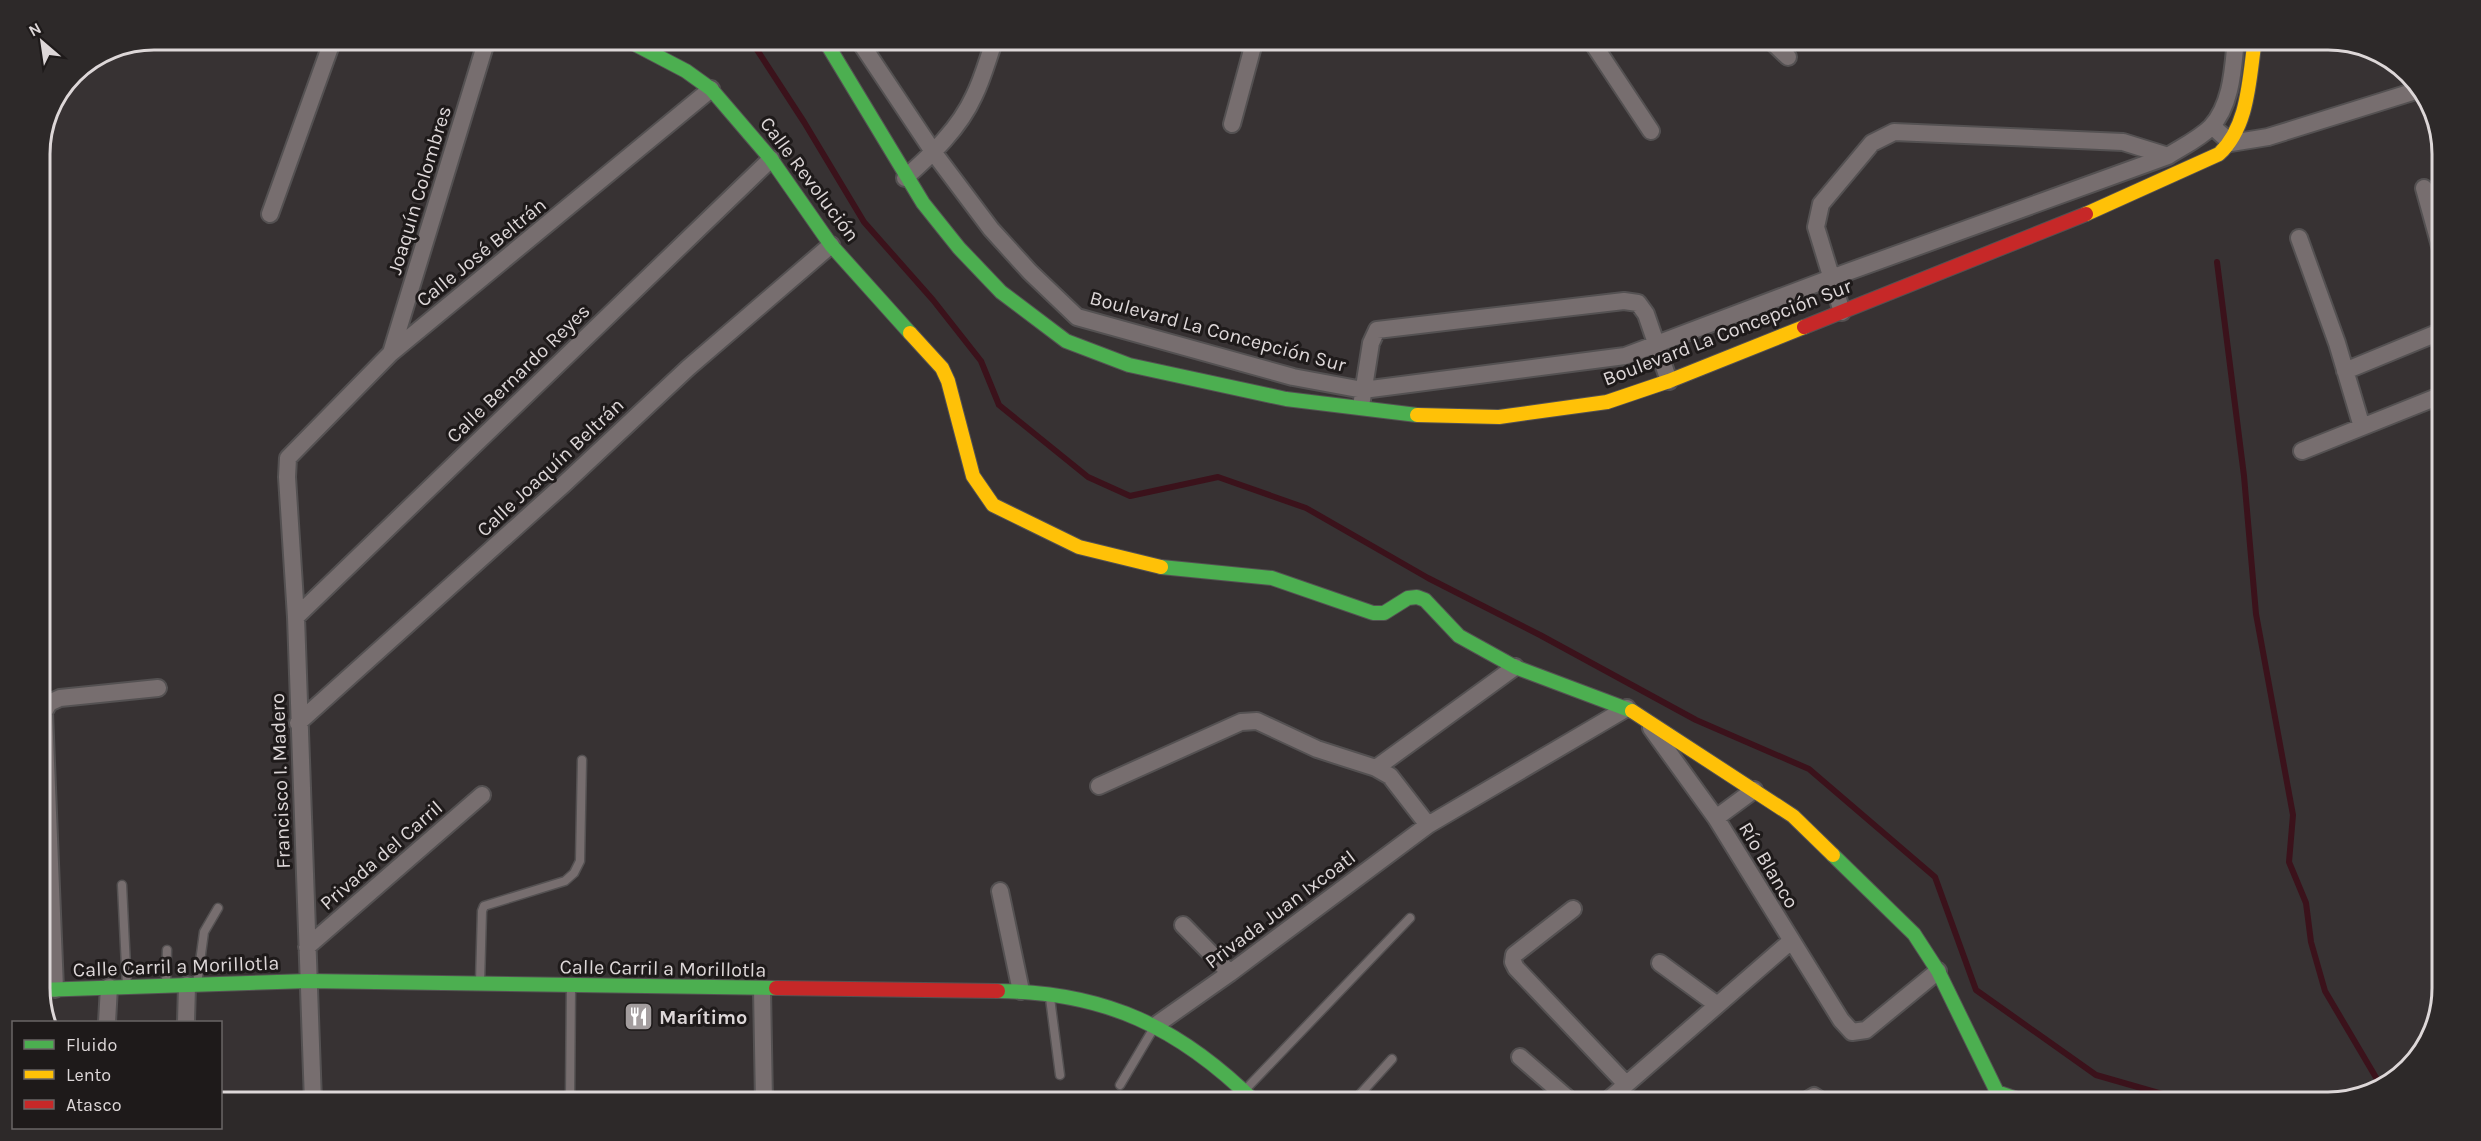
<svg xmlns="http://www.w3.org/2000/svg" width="2481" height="1141" font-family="Karla,sans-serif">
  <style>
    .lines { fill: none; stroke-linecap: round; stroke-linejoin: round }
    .stream { stroke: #3b121b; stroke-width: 6 }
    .lane-casing { stroke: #545152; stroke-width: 11 }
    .street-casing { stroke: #545152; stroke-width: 20 }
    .fast-casing { stroke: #545152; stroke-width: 16 }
    .slow-casing { stroke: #545152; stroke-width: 16 }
    .jam-casing { stroke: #545152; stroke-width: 16 }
    .lane { stroke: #776e6f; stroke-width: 8 }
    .street { stroke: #776e6f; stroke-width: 16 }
    .fast { stroke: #4caf50; stroke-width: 14 }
    .slow { stroke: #ffc107; stroke-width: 14 }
    .jam { stroke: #c62828; stroke-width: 14 }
    .labels { text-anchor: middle; stroke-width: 6; stroke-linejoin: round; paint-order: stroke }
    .street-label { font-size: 20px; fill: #ddd7d8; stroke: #1e1a1a }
    .poi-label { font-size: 20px; font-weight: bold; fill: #ddd7d8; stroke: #1e1a1a; text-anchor: start }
    .rim { fill: none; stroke: #ddd7d8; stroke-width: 3 }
  </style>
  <rect width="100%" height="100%" fill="#373233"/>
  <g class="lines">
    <path class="stream" d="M 750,39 L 804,122 L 864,222 L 933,300 L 981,361 L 999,405 L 1088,477 L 1130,496 L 1218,477 L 1306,508 L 1428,578 L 1540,635 L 1696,720 L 1809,769 L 1935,877 L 1976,990 L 2096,1075 L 2190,1102
      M 2217,262 L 2244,476 L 2256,614 L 2293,815 L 2289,862 L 2306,903 L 2311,942 L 2325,991 L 2381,1086"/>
    <defs>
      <path id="lane" d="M 122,885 L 127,987
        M 480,982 L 482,911 L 484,906 L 565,881 L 574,873 L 580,861 L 582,760
        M 197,984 L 204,932 L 218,908
        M 166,985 L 167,950
        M 1050,998 L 1060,1075
        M 1120,1085 L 1155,1026
        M 1244,1091 L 1410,918
        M 570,1099 L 571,985
        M 1353,1102 L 1392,1059"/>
      <path id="street" d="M 858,39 L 934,153 L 991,229 L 1030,272 L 1077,317 L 1293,377 L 1363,390 L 1625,356 L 1831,278 L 2168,156 C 2182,147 2199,139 2211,127 C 2232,104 2233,68 2236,39
        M 1590,39 L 1651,131
        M 1769,39 L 1788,57
        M 1232,124 L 1255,39
        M 2212,126 L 2231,143 L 2268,137 L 2422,89
        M 905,178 C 932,154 959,129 974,96 C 983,78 988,58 995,39
        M 2424,188 L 2442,253
        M 270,214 L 333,39
        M 2299,238 L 2337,343 L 2362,427
        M 1842,312 L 1816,227 L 1821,204 L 1872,143 L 1894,132 L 2123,142 L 2168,156
        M 391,353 L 487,39
        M 2345,371 L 2442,331
        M 1362,400 L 1371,343 L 1377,330 L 1624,301 L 1638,303 L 1646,314 L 1669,381
        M 2302,451 L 2442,395
        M 296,617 L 771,159
        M 298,723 L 563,485 L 688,368 L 831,245
        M 1651,728 L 1716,818 L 1841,1020 L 1852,1032 L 1866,1030 L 1938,971
        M 1376,768 L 1515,667
        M 1099,786 L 1241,722 L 1257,721 L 1317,749 L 1376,768 L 1390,776 L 1428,825
        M 1716,818 L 1754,790
        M 1000,891 L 1021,991
        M 1573,909 L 1514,955 L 1513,962 L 1516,968 L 1625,1083
        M 1183,925 L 1230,973
        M 307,947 L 482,795
        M 1660,963 L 1716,1004
        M 55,989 L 44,712 L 49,703 L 60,698 L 158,688
        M 762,989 L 764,1102
        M 107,1022 L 109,987
        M 186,1022 L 187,985
        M 1156,1025 L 1230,973 L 1428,825 L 1627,708
        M 1520,1057 L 1572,1102
        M 313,1102 L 296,617 L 287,477 L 288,458 L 391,353 L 711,89
        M 1606,1102 L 1791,941
        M 1804,1102 L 1814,1096 L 1823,1102"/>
      <path id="fast" d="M 625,39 L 686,71 L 711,89 L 771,159 L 831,245 L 910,333
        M 824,39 L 923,203 L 959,248 L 1001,292 L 1066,341 L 1129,365 L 1286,399 L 1417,415
        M 1161,567 L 1272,578 L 1373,613 L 1384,613 L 1408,598 L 1417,597 L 1425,600 L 1459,636 L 1515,667 L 1632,711
        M 1833,855 L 1914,934 L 1938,971 L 1997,1092 L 2026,1102
        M 39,990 L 308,981 L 776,988
        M 998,991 C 1105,992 1179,1027 1255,1102"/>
      <path id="slow" d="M 2086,214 L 2219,154 C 2249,126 2249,78 2255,39
        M 910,333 L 942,368 L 948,381 L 973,476 L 993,505 L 1079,547 L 1161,567
        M 1417,415 L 1499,417 L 1607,402 L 1669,381 L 1804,327
        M 1632,711 L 1793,816 L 1833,855"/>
      <path id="jam" d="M 1804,327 L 2086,214
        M 776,988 L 998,991"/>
    </defs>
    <use href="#lane" class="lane-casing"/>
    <use href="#street" class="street-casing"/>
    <use href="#fast" class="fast-casing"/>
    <use href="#slow" class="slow-casing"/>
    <use href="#jam" class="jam-casing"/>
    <use href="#lane" class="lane"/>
    <use href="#street" class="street"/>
    <use href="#fast" class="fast"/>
    <use href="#slow" class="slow"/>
    <use href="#jam" class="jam"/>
  </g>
  <defs>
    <symbol id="restaurant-square" viewBox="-11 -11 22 22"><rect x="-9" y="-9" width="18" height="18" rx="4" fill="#a39d9e" stroke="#1e1a1a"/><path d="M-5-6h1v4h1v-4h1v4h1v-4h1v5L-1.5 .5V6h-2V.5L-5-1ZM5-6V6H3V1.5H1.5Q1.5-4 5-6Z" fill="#fff"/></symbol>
  </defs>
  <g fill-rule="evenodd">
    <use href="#restaurant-square" x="622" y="1000" width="33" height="33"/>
  </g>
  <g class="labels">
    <g class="street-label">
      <text transform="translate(810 179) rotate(53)" y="7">Calle Revolución</text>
      <text transform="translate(419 190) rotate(-73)" y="7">Joaquín Colombres</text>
      <text transform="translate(481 252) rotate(-39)" y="7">Calle José Beltrán</text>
      <text transform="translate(1218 331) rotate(15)" y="7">Boulevard La Concepción Sur</text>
      <text transform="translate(1727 332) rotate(-21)" y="7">Boulevard La Concepción Sur</text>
      <text transform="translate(518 373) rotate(-44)" y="7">Calle Bernardo Reyes</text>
      <text transform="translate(550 467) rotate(-43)" y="7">Calle Joaquín Beltrán</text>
      <text transform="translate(280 781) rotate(-92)" y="7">Francisco I. Madero</text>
      <text transform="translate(381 855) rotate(-41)" y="7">Privada del Carril</text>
      <text transform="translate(1769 865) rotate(59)" y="7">Río Blanco</text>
      <text transform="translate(1280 909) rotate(-37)" y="7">Privada Juan Ixcoatl</text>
      <text transform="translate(176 966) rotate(-2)" y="7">Calle Carril a Morillotla</text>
      <text transform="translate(663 968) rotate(1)" y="7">Calle Carril a Morillotla</text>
    </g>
    <g class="poi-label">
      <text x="659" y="1024">Marítimo</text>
    </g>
  </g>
  <path d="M0 0H2481V1141H0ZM154 50H2328A104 104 0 0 1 2432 154V988A104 104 0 0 1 2328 1092H154A104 104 0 0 1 50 988V154A104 104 0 0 1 154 50Z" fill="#2d2929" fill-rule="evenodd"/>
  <path class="rim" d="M154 50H2328A104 104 0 0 1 2432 154V988A104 104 0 0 1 2328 1092H154A104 104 0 0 1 50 988V154A104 104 0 0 1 154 50Z"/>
  <rect x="12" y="1021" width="210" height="108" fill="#1e1a1a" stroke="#6a6666" stroke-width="1.5"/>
  <rect x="24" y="1040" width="30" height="9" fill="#4caf50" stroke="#6a6666" stroke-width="1.5"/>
  <text x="66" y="1051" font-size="18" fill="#ddd7d8">Fluido</text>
  <rect x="24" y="1070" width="30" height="9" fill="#ffc107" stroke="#6a6666" stroke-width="1.5"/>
  <text x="66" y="1081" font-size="18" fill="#ddd7d8">Lento</text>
  <rect x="24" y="1100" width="30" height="9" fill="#c62828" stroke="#6a6666" stroke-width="1.5"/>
  <text x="66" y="1111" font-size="18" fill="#ddd7d8">Atasco</text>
  <g transform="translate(42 42) rotate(331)" stroke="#1e1a1a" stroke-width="4.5" paint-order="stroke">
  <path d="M0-4.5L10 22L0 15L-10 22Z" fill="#ddd7d8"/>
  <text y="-9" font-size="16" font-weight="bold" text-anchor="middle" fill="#ddd7d8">N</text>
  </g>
</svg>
